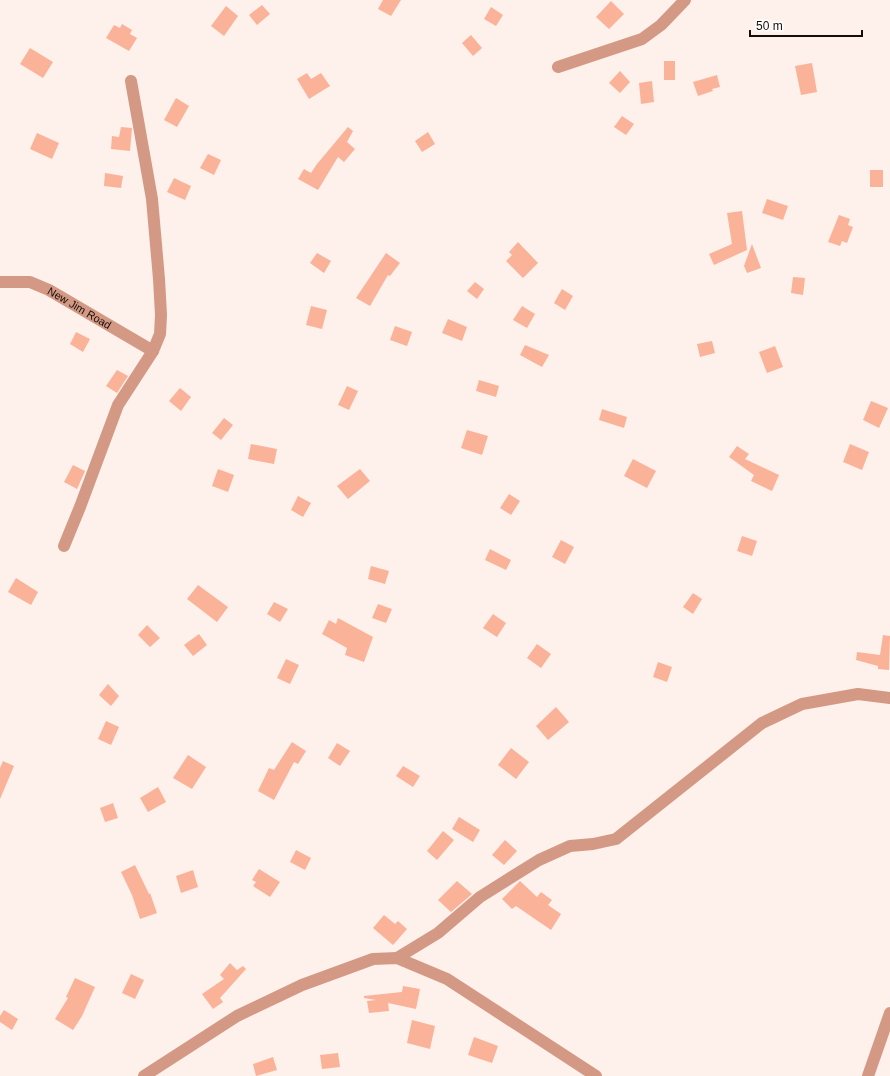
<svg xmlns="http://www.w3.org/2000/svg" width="890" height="1076" font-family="Arial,sans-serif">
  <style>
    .building { fill: #fab399 }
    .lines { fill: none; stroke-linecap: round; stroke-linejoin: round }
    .minor { stroke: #d49984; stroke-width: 12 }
    .labels { text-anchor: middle; stroke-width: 3.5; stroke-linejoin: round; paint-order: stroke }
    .street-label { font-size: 11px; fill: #150d0a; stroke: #fff }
  </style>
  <rect width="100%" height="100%" fill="#fef0ea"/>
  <path class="building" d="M 383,0 L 401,0 L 391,16 L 378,9 Z
    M 611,1 L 624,14 L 609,29 L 596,17 Z
    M 262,5 L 270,14 L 257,25 L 249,15 Z
    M 226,6 L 238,16 L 224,36 L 211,26 Z
    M 491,7 L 503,15 L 496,26 L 484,19 Z
    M 122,24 L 132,30 L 130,34 L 137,38 L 129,51 L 106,38 L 114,25 L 120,28 Z
    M 471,35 L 482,48 L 473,56 L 462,43 Z
    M 30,48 L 53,62 L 43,78 L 20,64 Z
    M 664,61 L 675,61 L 675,80 L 664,80 Z
    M 812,63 L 817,92 L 801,95 L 795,66 Z
    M 620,71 L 630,82 L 620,93 L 609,83 Z
    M 307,73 L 311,79 L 321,73 L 330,86 L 309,99 L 297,79 Z
    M 717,75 L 720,87 L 712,89 L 713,91 L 698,96 L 693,82 Z
    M 652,81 L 654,102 L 641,104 L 639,83 Z
    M 176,98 L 189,106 L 177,127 L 164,120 Z
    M 622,116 L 634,124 L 626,135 L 614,127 Z
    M 121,127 L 132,128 L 130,151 L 111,149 L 112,136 L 119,137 Z
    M 348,127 L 353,131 L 347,142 L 355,149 L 344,162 L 338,157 L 318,190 L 298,179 L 304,169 L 311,173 L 317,164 Z
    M 428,132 L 435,144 L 422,152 L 415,141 Z
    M 37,133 L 59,143 L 52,159 L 30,149 Z
    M 208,154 L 221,160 L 214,175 L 200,168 Z
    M 870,170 L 883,170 L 883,187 L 870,187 Z
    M 105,173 L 123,176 L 121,188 L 104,186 Z
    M 174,178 L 191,186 L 185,200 L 167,192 Z
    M 767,199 L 788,206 L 783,220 L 762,213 Z
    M 742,211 L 747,250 L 714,265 L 709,254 L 732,244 L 727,213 Z
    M 839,215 L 850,219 L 848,225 L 853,227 L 847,243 L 842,241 L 840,246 L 828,242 Z
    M 518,242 L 538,263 L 523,278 L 506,261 L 512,255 L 509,252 Z
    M 752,244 L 761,268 L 747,273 L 744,266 Z
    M 317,253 L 331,261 L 324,273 L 310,263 Z
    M 386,253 L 400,263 L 390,276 L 388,275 L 370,306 L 356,298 Z
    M 793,277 L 805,278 L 803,295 L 791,293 Z
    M 475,282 L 484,289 L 477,299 L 467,291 Z
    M 562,289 L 573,296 L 565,310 L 554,303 Z
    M 311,306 L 327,310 L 322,329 L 306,325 Z
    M 522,306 L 535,314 L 527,328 L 513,320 Z
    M 448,319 L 467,327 L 462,341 L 442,333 Z
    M 395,326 L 412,332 L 407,346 L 390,340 Z
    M 76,332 L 90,339 L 83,352 L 70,344 Z
    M 712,341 L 715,353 L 700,357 L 697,344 Z
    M 525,345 L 549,355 L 542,367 L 520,355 Z
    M 775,346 L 783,367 L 767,373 L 759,352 Z
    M 117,370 L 128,376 L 117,393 L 106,386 Z
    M 479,380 L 499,386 L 496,397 L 476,391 Z
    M 347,386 L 358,391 L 349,410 L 338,405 Z
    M 180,388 L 191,397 L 181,411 L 169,401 Z
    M 871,401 L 888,408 L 879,428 L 863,420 Z
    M 602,409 L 627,417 L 624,428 L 599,420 Z
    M 224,418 L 233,425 L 221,440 L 212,433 Z
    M 467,430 L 488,436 L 482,455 L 461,448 Z
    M 251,444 L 277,449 L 274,464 L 248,459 Z
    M 850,444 L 869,452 L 862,470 L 843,462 Z
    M 737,446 L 749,454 L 745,459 L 779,475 L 772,491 L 751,481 L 754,475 L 729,457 Z
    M 633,459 L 656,471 L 647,488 L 624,476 Z
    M 73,465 L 85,471 L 77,489 L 64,482 Z
    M 218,469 L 234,475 L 228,492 L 212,486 Z
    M 360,469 L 370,481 L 348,499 L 337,486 Z
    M 509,494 L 520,501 L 511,515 L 500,508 Z
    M 298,496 L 311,503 L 303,517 L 291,510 Z
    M 742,536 L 757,541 L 752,556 L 737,551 Z
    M 561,540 L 574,547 L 565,564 L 552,557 Z
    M 490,549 L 511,560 L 506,570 L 485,560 Z
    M 371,566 L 389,571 L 385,584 L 368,579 Z
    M 16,578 L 38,592 L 31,605 L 8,592 Z
    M 198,585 L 228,607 L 217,622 L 187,599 Z
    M 693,593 L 702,599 L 693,614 L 683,607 Z
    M 274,602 L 288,609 L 280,622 L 267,614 Z
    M 378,604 L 392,609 L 386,623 L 372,618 Z
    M 493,614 L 506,623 L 497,637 L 483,628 Z
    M 338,618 L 373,637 L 364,662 L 345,655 L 347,648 L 322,634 L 329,620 L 336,624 Z
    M 147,625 L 160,638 L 150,647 L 138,635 Z
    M 199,634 L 207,645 L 193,656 L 184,645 Z
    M 883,635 L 890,636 L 889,670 L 878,669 L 878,666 L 856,660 L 857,652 L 880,655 Z
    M 537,644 L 551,654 L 541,668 L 527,658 Z
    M 286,659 L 299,665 L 290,684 L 277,678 Z
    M 658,662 L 672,667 L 667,682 L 653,677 Z
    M 108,684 L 119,696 L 111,706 L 99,695 Z
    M 556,707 L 569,722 L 548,740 L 536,726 Z
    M 106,721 L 119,727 L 111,745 L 98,739 Z
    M 292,742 L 306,751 L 298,764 L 294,762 L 274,800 L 258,791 L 269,768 L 274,770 Z
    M 337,743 L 350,751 L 340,766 L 328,758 Z
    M 511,748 L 529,762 L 516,779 L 498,765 Z
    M 188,755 L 206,767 L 192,789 L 173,778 Z
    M 3,761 L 14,766 L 0,799 L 0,768 Z
    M 403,766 L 420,776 L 413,787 L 396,776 Z
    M 158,787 L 166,802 L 148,812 L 140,798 Z
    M 113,803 L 118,818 L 105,822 L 100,808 Z
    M 459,817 L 480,830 L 473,842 L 452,829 Z
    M 443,831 L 454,840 L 437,860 L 427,851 Z
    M 505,840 L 517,851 L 504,865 L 492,855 Z
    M 296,850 L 311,858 L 305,870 L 290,862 Z
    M 135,865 L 149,894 L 150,893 L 157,913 L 140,919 L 132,895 L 121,872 Z
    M 259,869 L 280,882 L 270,897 L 253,886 L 256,882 L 252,880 Z
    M 193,870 L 198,887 L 181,893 L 176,876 Z
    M 457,881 L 472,894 L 451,912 L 438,900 Z
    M 520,881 L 537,897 L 541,892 L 552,900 L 548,905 L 561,914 L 551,930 L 516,906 L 512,909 L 502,899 Z
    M 384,915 L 395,924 L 398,921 L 407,929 L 393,945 L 373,928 Z
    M 230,963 L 237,970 L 243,966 L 246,969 L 220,998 L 223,1002 L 213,1009 L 202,994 L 224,979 L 220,975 Z
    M 131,974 L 144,980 L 135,999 L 122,993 Z
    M 75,978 L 95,987 L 82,1016 L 73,1030 L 55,1019 L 68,998 L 66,997 Z
    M 403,986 L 420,989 L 416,1009 L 388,1003 L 389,1011 L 369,1013 L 367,1001 L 376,1000 L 364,998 L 364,996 L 402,992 Z
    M 4,1010 L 18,1019 L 12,1030 L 0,1022 L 0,1016 Z
    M 412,1020 L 435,1026 L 430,1049 L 407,1043 Z
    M 474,1037 L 498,1046 L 492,1063 L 468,1055 Z
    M 338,1053 L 340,1067 L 322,1069 L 320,1055 Z
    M 273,1057 L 277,1070 L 256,1076 L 253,1064 Z"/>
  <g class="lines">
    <g class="minor">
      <path d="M 558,67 L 642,39 L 661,25 L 685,0"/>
      <path id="s1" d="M 0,282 L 30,282 L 49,290 L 153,351"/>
      <path d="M 64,546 L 80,507 L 118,405 L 153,351 L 160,334 L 161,315 L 159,279 L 152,199 L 131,81"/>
      <path d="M 397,958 L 438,933 L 480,897 L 539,860 L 570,846 L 593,844 L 616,839 L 762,723 L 802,704 L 858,694 L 890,698"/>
      <path d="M 144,1076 L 237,1016 L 302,985 L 373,959 L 397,958 L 447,979 L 596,1076"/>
      <path d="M 868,1076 L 890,1013"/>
    </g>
  </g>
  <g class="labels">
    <g class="street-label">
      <text dy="4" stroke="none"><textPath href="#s1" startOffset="86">New Jim Road</textPath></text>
    </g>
  </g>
  <path d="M750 30v6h112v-6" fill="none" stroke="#150d0a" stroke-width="2"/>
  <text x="756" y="30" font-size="12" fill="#150d0a" stroke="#ffffff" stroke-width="3" paint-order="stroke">50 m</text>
</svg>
